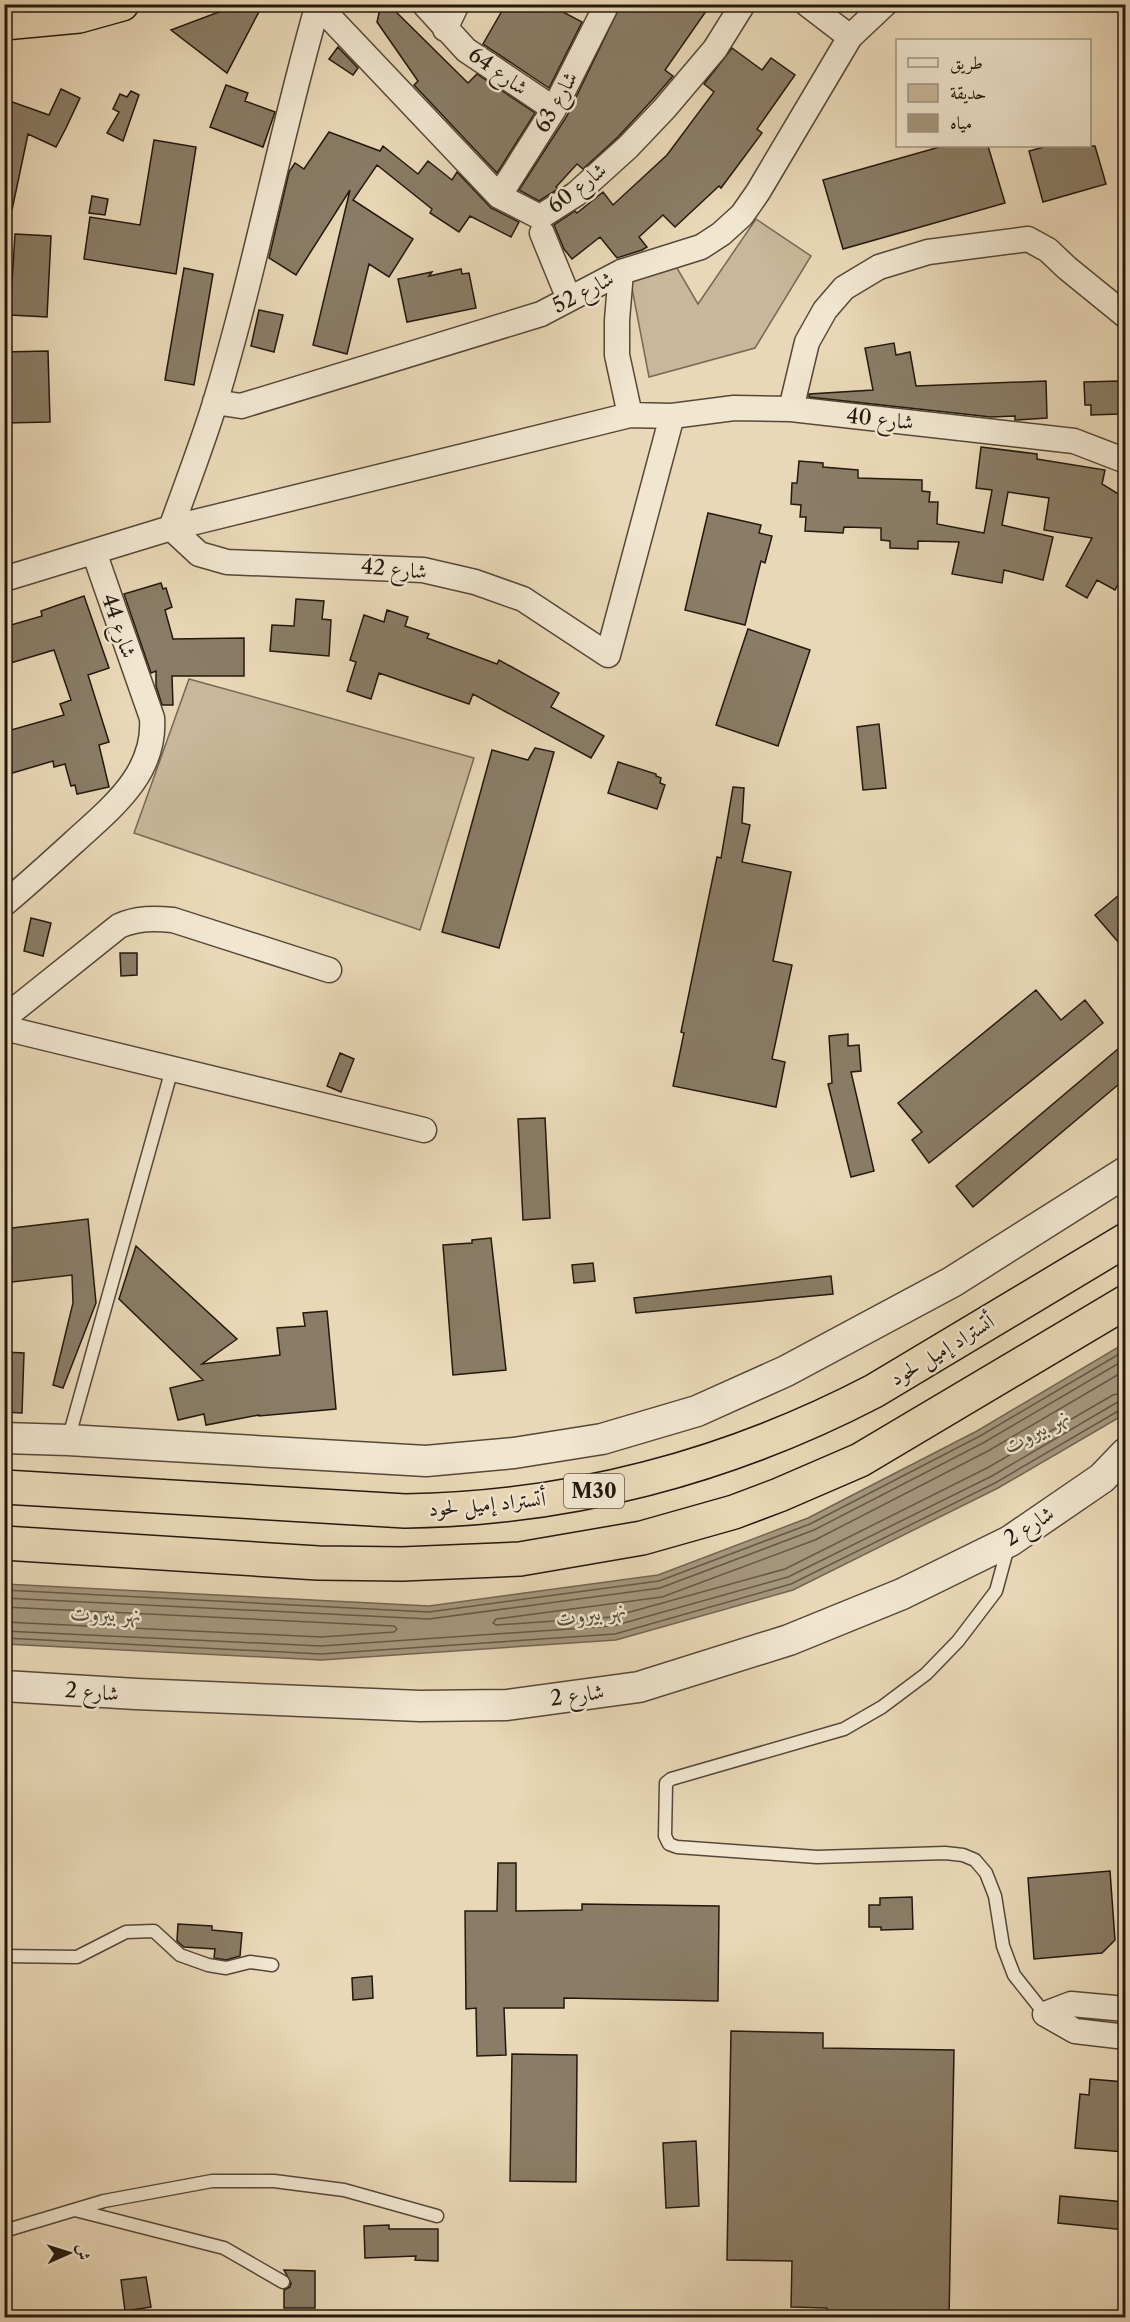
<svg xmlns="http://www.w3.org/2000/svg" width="1130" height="2322" font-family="'Libre Caslon Text',Amiri,serif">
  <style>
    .green { fill: #c8b79a; stroke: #766854; stroke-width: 1.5 }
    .water { fill: #a6977e; stroke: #726451; stroke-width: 1.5 }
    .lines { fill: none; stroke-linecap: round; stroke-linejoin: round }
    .shore { stroke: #655846; stroke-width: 1.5 }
    .building { fill: #8a7c66; stroke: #24180e; stroke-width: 1.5 }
    .service-casing { stroke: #554838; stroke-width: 15 }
    .minor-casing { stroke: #554838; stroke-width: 27 }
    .tertiary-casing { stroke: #554838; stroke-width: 33 }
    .motorway-casing { stroke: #24180e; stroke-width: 36 }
    .service { stroke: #f1e6d0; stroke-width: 12 }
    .minor { stroke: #f1e6d0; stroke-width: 24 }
    .tertiary { stroke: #f1e6d0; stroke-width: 30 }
    .motorway { stroke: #e9d8b7; stroke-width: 33 }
    .labels { text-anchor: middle; stroke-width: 5; stroke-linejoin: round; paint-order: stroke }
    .shield { fill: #f1e6d0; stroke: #625648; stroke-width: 1.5 }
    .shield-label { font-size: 20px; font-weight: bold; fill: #24180e }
    .street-label { font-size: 21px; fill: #24180e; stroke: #f1e6d0 }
    .water-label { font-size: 22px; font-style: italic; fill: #584b3b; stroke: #f1e6d0 }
  </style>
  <rect width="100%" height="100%" fill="#e9d8b7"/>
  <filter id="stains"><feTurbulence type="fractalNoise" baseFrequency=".00333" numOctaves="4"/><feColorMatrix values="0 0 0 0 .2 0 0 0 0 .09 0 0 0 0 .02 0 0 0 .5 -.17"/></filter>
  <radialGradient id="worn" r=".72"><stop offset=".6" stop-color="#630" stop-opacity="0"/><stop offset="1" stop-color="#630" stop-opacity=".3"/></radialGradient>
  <path class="green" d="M 756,219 L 811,256 L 755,348 L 649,377 L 630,278 L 677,268 L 698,304 Z
    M 189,679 L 474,758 L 420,930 L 134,833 Z"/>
  <path class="water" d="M 1125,1343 L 1125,1414 L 998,1488 L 793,1590 L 616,1640 L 321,1660 L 5,1644 L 5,1584 L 429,1606 L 658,1575 L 808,1518 L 977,1431 Z"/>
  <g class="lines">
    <path class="shore" d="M 1126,1370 L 988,1451 L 815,1540 L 662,1597 L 496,1619 L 493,1623 L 496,1625 L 612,1617 L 785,1569 L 987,1468 L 1113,1395 L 1126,1392
      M 4,1590 L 429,1612 L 659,1581 L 810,1524 L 980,1436 L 1126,1350
      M 4,1598 L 429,1619 L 660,1588 L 814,1530 L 983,1443 L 1126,1359
      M 4,1607 L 394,1626 L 397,1629 L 394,1632 L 321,1637 L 4,1622
      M 4,1631 L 321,1646 L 613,1626 L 788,1577 L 992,1476 L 1116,1403 L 1126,1401
      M 4,1638 L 321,1654 L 615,1634 L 791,1584 L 995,1483 L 1120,1410 L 1126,1409"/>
  </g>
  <path class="building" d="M 240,4 L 263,4 L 227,73 L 171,30 Z
    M 381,4 L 388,4 L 468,83 L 477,74 L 535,113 L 497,173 L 414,85 L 418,81 L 377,22 Z
    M 506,4 L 548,4 L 582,22 L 549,88 L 483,44 Z
    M 621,4 L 711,4 L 665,70 L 673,76 L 654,98 L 618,137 L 583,169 L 577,164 L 556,187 L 558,189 L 539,201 L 519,190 L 567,116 Z
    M 338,47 L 358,68 L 353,75 L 329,59 Z
    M 732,48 L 762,70 L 771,58 L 795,75 L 757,129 L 762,133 L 721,188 L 719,186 L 675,227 L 663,215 L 639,237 L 647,247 L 642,250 L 617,258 L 600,237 L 572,259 L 564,249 L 554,225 L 575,211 L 577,213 L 603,192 L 613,205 L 667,155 L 714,92 L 704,84 Z
    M 226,85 L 248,93 L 245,101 L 275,112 L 263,147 L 210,127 Z
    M 61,89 L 80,98 L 66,128 L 56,147 L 28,134 L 12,210 L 4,209 L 4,99 L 49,115 Z
    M 131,91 L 139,95 L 123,141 L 107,133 L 119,112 L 113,109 L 120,94 L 127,97 Z
    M 329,132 L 380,151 L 383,146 L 418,174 L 428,161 L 452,180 L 457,172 L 491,208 L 519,222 L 511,237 L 470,216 L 459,232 L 430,213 L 432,209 L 377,165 L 353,200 L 413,239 L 389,277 L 369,264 L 347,354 L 313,345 L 350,190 L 296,275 L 269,258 L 289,172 L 295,163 L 304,169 Z
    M 154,140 L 196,147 L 176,274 L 84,259 L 90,217 L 140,225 Z
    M 943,146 L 988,146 L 1005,203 L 843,249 L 823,180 Z
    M 1048,146 L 1095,146 L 1106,184 L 1043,202 L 1029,151 Z
    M 92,196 L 108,199 L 105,215 L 89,213 Z
    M 15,234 L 51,236 L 47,317 L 10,315 Z
    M 184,268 L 213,274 L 194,385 L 165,380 Z
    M 461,269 L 462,274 L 469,273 L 476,308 L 407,322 L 398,279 L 432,272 L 429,276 Z
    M 259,310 L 283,315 L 274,352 L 251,346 Z
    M 894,343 L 896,355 L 910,352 L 916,386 L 1046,381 L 1047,418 L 1015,420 L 1015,416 L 991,417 L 809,397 L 809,394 L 873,390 L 865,348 Z
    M 48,351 L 50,422 L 4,423 L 4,352 Z
    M 1119,381 L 1120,414 L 1091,415 L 1091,405 L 1085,405 L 1084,382 Z
    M 981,447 L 1037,454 L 1037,459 L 1105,470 L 1102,484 L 1125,498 L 1125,571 L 1115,590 L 1097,580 L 1087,598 L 1066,586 L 1092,538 L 1044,530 L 1049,498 L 1008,492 L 1002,525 L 1053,537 L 1043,580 L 1004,570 L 1002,583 L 952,574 L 959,542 L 918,541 L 918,549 L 890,548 L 890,541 L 881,540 L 881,528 L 844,527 L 843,533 L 805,531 L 806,517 L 800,517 L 801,505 L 791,504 L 792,483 L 797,483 L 799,461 L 823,463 L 823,467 L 858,470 L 858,478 L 922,480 L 922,491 L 930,492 L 929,502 L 938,502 L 937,524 L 984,533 L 992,490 L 976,488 Z
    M 708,513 L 761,525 L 759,533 L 772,536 L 765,563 L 761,561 L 745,625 L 685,610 Z
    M 161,583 L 163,589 L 166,588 L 172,607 L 165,610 L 173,639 L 244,638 L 244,676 L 172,676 L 173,705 L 162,705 L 156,686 L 156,671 L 151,673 L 124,594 Z
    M 84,596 L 109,668 L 88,675 L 109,742 L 99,745 L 109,787 L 77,794 L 75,785 L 71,786 L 65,764 L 54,767 L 53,761 L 9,774 L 4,757 L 4,732 L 64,715 L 60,704 L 71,700 L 54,650 L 4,665 L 4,627 L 42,616 L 41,611 Z
    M 296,599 L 324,601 L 322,619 L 331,620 L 329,656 L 270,651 L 272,625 L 294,626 Z
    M 387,610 L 408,617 L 405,626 L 429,634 L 427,638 L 497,664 L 499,660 L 559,693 L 551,707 L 604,736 L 591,758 L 473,694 L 469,704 L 379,673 L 371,699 L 347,691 L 356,662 L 350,660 L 364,615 L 384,622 Z
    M 748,629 L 810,650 L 778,746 L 716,725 Z
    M 879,724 L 886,788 L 863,790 L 857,727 Z
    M 535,748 L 554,752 L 499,948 L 442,932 L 492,750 L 528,760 Z
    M 618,762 L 656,774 L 656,776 L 661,778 L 660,783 L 665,785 L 657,809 L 608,793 Z
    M 733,787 L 744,788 L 742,823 L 750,825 L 742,862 L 791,872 L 773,961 L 792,965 L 772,1059 L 785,1062 L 776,1107 L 673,1086 L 684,1033 L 681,1032 L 717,857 L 721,858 Z
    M 1125,890 L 1125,950 L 1095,915 Z
    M 31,918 L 51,923 L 43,956 L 24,951 Z
    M 120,953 L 137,953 L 137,975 L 121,976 Z
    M 1036,990 L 1061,1020 L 1085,1000 L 1103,1023 L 929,1163 L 912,1140 L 922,1132 L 898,1103 Z
    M 848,1034 L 848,1046 L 859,1045 L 861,1071 L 851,1072 L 874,1171 L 851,1177 L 828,1084 L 832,1083 L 829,1036 Z
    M 1125,1043 L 1125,1079 L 973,1207 L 956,1186 Z
    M 340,1053 L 354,1059 L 341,1092 L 327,1086 Z
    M 545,1118 L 550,1218 L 523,1220 L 518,1119 Z
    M 88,1219 L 96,1303 L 63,1388 L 53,1385 L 73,1303 L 72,1275 L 4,1283 L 4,1229 Z
    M 491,1238 L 506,1370 L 453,1375 L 443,1245 L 472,1243 L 472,1240 Z
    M 136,1246 L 237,1339 L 202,1364 L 280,1355 L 277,1328 L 305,1326 L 303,1313 L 327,1311 L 336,1409 L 259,1416 L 259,1415 L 206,1425 L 204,1414 L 178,1420 L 170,1388 L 203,1380 L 119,1299 Z
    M 593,1263 L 595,1281 L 574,1283 L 572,1265 Z
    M 831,1276 L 833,1294 L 636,1313 L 634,1298 Z
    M 4,1352 L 24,1353 L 22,1413 L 4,1412 Z
    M 498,1863 L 516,1863 L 516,1911 L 582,1910 L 582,1904 L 719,1906 L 718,2001 L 564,1998 L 564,2008 L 504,2008 L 506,2055 L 477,2056 L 476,2008 L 466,2009 L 465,1911 L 497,1911 Z
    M 1110,1871 L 1115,1940 L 1102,1953 L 1034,1959 L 1028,1878 Z
    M 912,1897 L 913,1929 L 881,1930 L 881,1927 L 869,1927 L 869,1905 L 880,1905 L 880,1898 Z
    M 178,1924 L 212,1926 L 212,1930 L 242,1933 L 240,1956 L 226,1960 L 214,1958 L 215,1949 L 184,1947 L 177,1941 Z
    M 372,1976 L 373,1998 L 353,2000 L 352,1978 Z
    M 731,2031 L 823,2033 L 823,2048 L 954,2050 L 949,2318 L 827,2318 L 827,2308 L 791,2307 L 792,2261 L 727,2260 Z
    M 512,2054 L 577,2055 L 576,2182 L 510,2181 Z
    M 1090,2079 L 1125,2082 L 1125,2152 L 1075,2148 L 1080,2094 L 1089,2095 Z
    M 696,2141 L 699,2206 L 666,2208 L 663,2143 Z
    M 1060,2196 L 1125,2202 L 1125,2230 L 1058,2223 Z
    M 389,2225 L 389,2229 L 438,2229 L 438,2261 L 415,2260 L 416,2256 L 365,2258 L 364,2226 Z
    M 284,2270 L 315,2271 L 315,2308 L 284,2308 L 284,2290 L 290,2287 L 291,2283 Z
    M 146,2277 L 151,2307 L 125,2311 L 121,2280 Z"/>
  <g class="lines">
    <defs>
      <path id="service" d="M 68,1440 L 172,1069
        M 1008,1547 L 996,1591 L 958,1641 L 926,1674 L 882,1707 L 844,1729 L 671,1779 L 666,1783 L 665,1836 L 669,1844 L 677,1847 L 817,1857 L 945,1853 L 963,1855 L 975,1860 L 986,1873 L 995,1896 L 1003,1946 L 1014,1975 L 1045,2014
        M 4,1956 L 77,1957 L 126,1932 L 154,1931 L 180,1955 L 208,1965 L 226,1968 L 250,1962 L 272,1965
        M 75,2210 L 224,2248 L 283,2282
        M 4,2231 L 104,2201 L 212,2181 L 274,2181 L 344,2190 L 437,2216"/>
      <path id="minor" d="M 318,4 C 280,136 255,271 215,403 C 202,445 186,486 171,528 L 199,554 L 227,562 L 423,570 L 475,582 L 523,599 L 608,655 L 672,416
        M 424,4 L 466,50 L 554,109
        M 807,4 L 850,37
        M 318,5 L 499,196 L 540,217 L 576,194 L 628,147 L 665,108 L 715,49 L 743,4
        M 445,29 L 457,4
        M 499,196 L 554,109 L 607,4
        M 542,233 L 569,299
        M 621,272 L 617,320 L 617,355 L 630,415
        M 215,402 L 241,406 L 541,314 L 621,272 L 701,247 L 721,234 L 742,215 L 758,192 L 850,37 L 885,4
        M 791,409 L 807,342 L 825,310 L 844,288 L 879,267 L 928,252 L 1028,239 L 1048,250 L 1067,268 L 1126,316
        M 4,579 L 171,528 L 630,415 L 672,416 L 734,408 L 791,409 L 1074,441 L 1126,461
        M 4,904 C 28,884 51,863 74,842 C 111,808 156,774 152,718 L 94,552
        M 4,1018 L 119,926 C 137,918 154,918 173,920 L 329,970
        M 4,1028 L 424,1130
        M 1045,2014 L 1075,2031 L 1126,2037
        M 1045,2014 L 1071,2004 L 1126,2009"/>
      <path id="tertiary" d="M 4,1438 L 68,1440 L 426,1461 L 514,1453 L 602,1439 L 697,1411 L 786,1371 L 952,1282 L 1126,1172
        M 4,1686 L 136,1694 L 420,1706 L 507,1705 L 639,1687 L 789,1640 L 902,1594 L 1010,1541 L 1102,1478 L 1126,1453"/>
      <path id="motorway" d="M 4,23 L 79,16 L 122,4
        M 4,1487 L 405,1511 C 569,1509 728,1467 874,1391 L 1126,1240
        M 4,1543 L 318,1563 L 402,1564 L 520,1559 L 642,1538 L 734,1512 L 779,1495 L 860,1460 L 1126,1302"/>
    </defs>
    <use href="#service" class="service-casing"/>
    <use href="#minor" class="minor-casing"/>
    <use href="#tertiary" class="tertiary-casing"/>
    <use href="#motorway" class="motorway-casing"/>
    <use href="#service" class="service"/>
    <use href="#minor" class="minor"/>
    <use href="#tertiary" class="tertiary"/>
    <use href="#motorway" class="motorway"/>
  </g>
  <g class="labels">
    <rect class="shield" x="564" y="1474" width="60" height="34" rx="4.5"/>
    <g class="shield-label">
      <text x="594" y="1498">M30</text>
    </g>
    <g class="street-label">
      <text transform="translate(498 71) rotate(35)" y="7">شارع 64</text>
      <text transform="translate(556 102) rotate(-61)" y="7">شارع 63</text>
      <text transform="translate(577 188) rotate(-38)" y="7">شارع 60</text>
      <text transform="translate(583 292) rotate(-28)" y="7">شارع 52</text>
      <text transform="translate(880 419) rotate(6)" y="7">شارع 40</text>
      <text transform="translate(394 569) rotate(5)" y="7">شارع 42</text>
      <text transform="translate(119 626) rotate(71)" y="7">شارع 44</text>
      <text transform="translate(942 1350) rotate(-31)" y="7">أتستراد إميل لحود</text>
      <text transform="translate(487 1504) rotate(-5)" y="7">أتستراد إميل لحود</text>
      <text transform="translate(1029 1526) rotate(-33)" y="7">شارع 2</text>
      <text transform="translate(92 1692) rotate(4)" y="7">شارع 2</text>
      <text transform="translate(577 1695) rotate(-8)" y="7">شارع 2</text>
    </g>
    <g class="water-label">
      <text transform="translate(1036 1430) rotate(-29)" y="8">نهر بيروت</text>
      <text transform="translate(106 1613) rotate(1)" y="8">نهر بيروت</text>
      <text transform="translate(591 1613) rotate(-9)" y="8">نهر بيروت</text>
    </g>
  </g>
  <rect width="1130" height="2322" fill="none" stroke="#e9d8b7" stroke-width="24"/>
  <rect x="6" y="6" width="1118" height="2310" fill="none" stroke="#24180e" stroke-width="3"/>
  <rect x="12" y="12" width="1106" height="2298" fill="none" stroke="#24180e" stroke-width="1.5"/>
  <rect x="896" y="39" width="195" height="108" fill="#f1e6d0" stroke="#9f9482" stroke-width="1.5"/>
  <rect x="908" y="58" width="30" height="9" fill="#f1e6d0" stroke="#9f9482" stroke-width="1.5"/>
  <text x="950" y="69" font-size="18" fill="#24180e">طريق</text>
  <rect x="908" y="84" width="30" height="18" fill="#c8b79a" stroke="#9f9482" stroke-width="1.5"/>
  <text x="950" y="99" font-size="18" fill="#24180e">حديقة</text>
  <rect x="908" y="114" width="30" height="18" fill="#a6977e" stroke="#9f9482" stroke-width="1.5"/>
  <text x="950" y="129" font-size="18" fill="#24180e">مياه</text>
  <g transform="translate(69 2253) rotate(87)" stroke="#f1e6d0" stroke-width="4.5" paint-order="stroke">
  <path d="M0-4.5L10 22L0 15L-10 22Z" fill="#24180e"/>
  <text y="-9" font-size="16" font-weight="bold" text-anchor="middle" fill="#24180e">ش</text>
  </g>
  <rect width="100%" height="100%" filter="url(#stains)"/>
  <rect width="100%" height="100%" fill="url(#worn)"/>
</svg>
